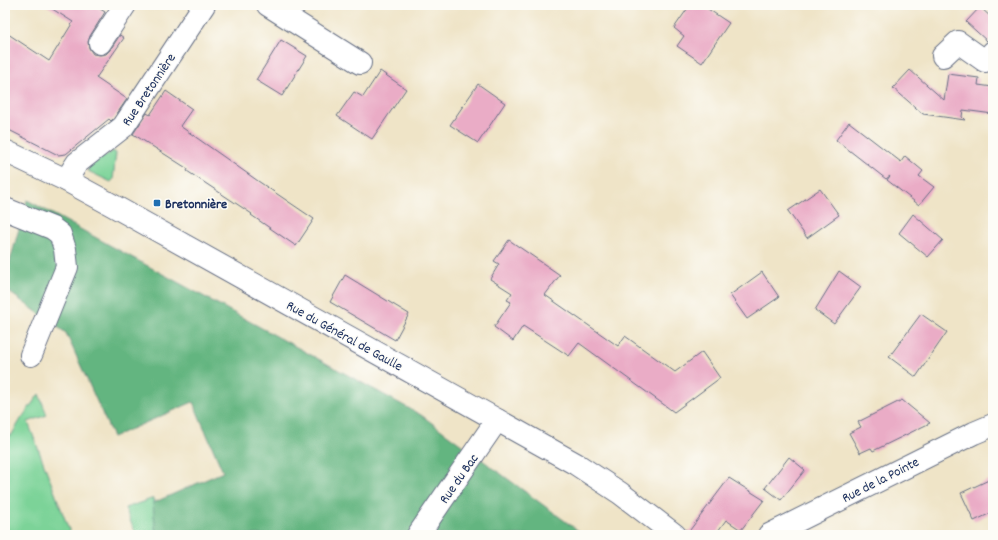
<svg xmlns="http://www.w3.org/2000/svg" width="998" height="540" font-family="Dekko,sans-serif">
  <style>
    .green { fill: #7bd398; stroke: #4b817b }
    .forest { fill: #64b580; stroke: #40726f }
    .building { fill: #eaacc6 }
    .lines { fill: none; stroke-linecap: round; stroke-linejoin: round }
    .minor-casing { stroke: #656e83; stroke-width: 24 }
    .major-casing { stroke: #656e83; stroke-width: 24 }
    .minor { stroke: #fff; stroke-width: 22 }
    .major { stroke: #fff; stroke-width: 22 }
    .poi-dot { fill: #1f6fb2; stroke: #fdfcf7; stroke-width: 1.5 }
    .labels { text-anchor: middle; stroke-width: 3; stroke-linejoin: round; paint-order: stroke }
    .street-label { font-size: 14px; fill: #1b2f5e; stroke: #fdfcf7 }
    .poi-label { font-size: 14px; font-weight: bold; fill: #1b2f5e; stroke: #fdfcf7; text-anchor: start }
  </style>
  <rect width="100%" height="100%" fill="#fdfcf7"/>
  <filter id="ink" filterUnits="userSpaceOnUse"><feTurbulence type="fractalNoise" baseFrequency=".025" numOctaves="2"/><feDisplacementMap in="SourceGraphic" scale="8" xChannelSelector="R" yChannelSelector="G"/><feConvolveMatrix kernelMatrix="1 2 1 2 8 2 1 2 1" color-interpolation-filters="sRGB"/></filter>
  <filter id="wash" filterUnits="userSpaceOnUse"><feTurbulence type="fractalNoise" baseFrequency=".012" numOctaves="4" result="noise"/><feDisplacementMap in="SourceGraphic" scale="16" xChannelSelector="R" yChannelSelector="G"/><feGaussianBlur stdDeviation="0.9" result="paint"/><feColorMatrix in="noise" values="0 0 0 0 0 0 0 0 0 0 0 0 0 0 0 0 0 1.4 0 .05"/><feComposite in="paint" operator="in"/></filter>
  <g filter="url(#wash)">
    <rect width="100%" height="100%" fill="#efe4c7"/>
    <path class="green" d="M 113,151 L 116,153 L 113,180 L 111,182 L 88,171 L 89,166 Z
      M 39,394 L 47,415 L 28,422 L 71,535 L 5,535 L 5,433 L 11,436 L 21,419 Z
      M 154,498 L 153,503 L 156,535 L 136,535 L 125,508 Z"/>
    <path class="forest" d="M 27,200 L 421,415 L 584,535 L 156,535 L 153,503 L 223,472 L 193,402 L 113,437 L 66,333 L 5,289 L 5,279 Z"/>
    <g id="blocks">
      <path class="building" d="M 46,5 L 94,5 L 105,12 L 90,36 L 88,42 L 89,48 L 93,54 L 100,55 L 106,54 L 110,50 L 120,35 L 124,38 L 96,78 L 127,99 L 114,118 L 111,121 L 109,119 L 66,154 L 58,155 L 5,128 L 5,32 L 49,61 L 73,22 Z
        M 690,5 L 702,5 L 729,23 L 702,63 L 677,46 L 684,36 L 674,28 Z
        M 980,7 L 993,19 L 993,40 L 987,41 L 966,22 Z
        M 281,40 L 307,56 L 282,96 L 256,80 Z
        M 910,70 L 944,100 L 948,74 L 979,78 L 978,85 L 993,87 L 993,114 L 963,110 L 962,117 L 965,120 L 923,114 L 893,88 Z
        M 380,71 L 406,89 L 372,139 L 337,116 L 354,92 L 363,97 Z
        M 478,84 L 505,103 L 478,143 L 450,125 Z
        M 166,91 L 192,109 L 180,126 L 258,181 L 314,219 L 296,246 L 251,215 L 252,214 L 187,171 L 188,169 L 133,134 L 147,113 L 150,115 Z
        M 849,122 L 901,162 L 905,156 L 923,171 L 919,176 L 934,187 L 919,205 L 887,180 L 890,176 L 886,179 L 836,140 Z
        M 820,189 L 839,215 L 807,238 L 788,211 Z
        M 913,214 L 943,240 L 928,257 L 899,233 Z
        M 509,240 L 560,275 L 545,295 L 618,346 L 625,336 L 675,372 L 702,352 L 720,378 L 674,412 L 579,343 L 569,356 L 523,326 L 513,341 L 494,327 L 511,302 L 507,300 L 512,293 L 490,279 L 499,264 L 494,261 Z
        M 839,271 L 861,287 L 834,324 L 815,310 Z
        M 762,272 L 779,297 L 747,319 L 730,295 Z
        M 345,275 L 409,314 L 395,340 L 330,302 Z
        M 921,314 L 947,332 L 916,377 L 889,357 Z
        M 902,400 L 930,423 L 873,451 L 871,448 L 860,453 L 849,433 L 861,427 L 858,422 Z
        M 789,457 L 805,470 L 781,500 L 765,488 Z
        M 729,478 L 764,500 L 741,530 L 726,520 L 715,535 L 687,535 L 687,534 Z
        M 993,478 L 993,512 L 974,521 L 961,493 Z"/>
    </g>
  </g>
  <g filter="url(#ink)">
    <use href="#blocks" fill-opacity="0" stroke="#656e83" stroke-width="1"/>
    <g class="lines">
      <defs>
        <path id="minor" d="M 268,5 L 360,63
          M 100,43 L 125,5
          M 943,56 L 958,42 L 985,61 L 993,52
          M 66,180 L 77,163 L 123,127 L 204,5
          M 5,209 L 52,228 L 60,234 L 65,249 L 67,267 L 31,355
          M 418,535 L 497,420
          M 769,535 L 974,433 L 993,425"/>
        <path id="major" d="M 5,151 L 66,180 L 112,205 L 576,464 L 620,493 L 675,535"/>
      </defs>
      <use href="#minor" class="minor-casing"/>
      <use href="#major" class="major-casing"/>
      <use href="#minor" class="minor"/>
      <use href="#major" class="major"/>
    </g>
  </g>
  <rect class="poi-dot" x="153" y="199" width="8" height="8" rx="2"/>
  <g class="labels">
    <g class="street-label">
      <text transform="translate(148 89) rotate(-56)" y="5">Rue Bretonnière</text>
      <text transform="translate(345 335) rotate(29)" y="5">Rue du Général de Gaulle</text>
      <text transform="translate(458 478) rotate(-55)" y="5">Rue du Bac</text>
      <text transform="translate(880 479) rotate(-27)" y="5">Rue de la Pointe</text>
    </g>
    <g class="poi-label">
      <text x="165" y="208">Bretonnière</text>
    </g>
  </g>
  <rect width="998" height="540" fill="none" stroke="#fdfcf7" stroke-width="20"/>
</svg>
